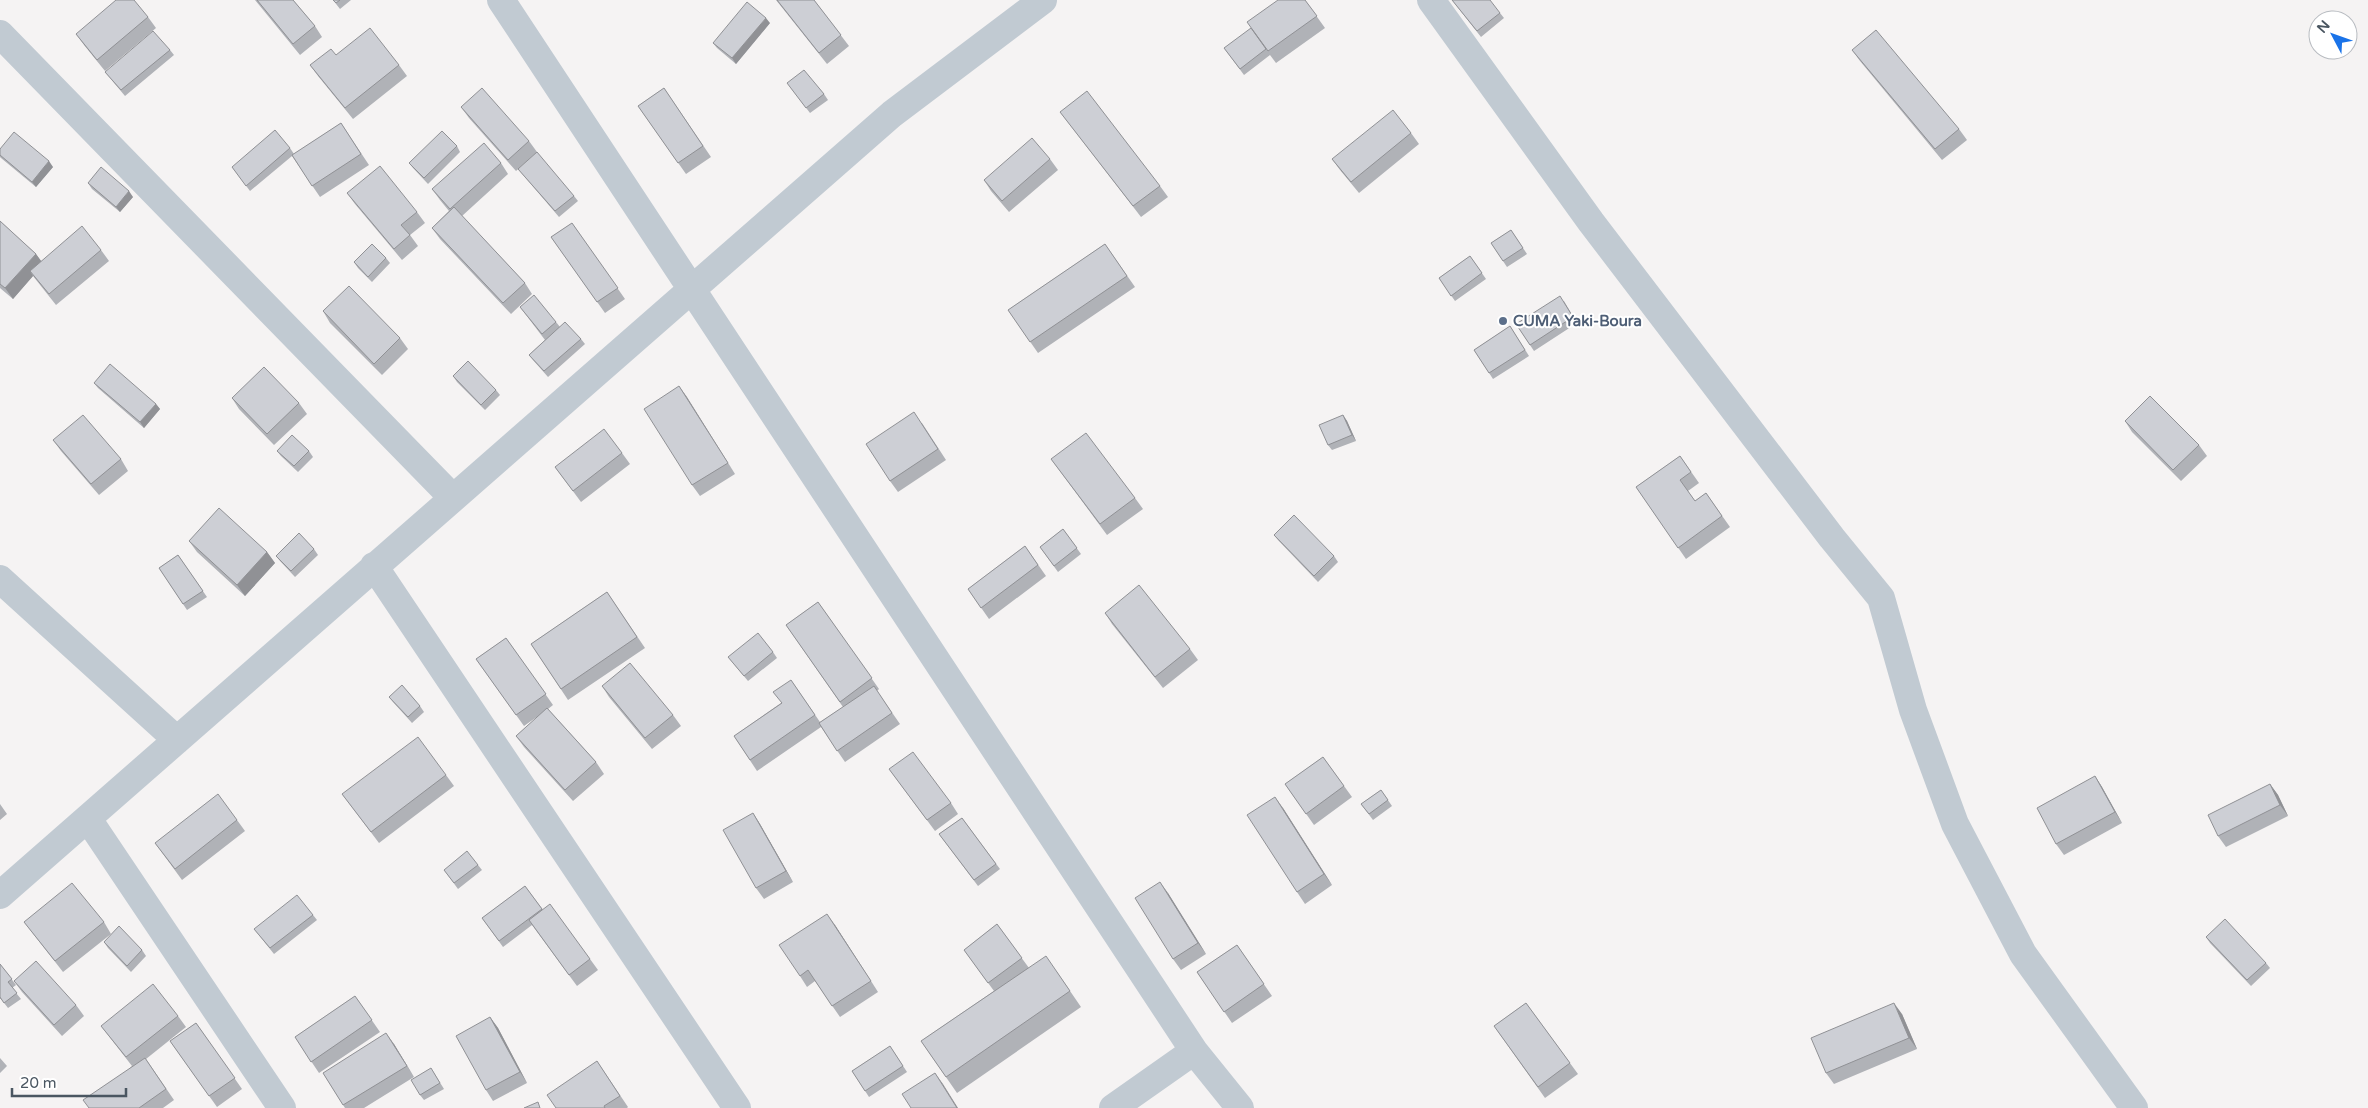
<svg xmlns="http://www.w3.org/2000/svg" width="2368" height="1108" font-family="'Varela Round',sans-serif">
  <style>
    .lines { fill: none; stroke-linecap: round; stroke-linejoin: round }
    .minor { stroke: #c1cad2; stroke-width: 28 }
    .wall { fill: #b0b2b7 }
    .shaded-wall { fill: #909195 }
    .building { fill: #cdcfd5; stroke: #909195 }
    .service-dot { fill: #5c6f8a; stroke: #fff; stroke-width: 2 }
    .labels { text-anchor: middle; stroke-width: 4; stroke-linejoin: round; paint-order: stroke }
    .service-label { font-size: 15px; font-weight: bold; fill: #4e5e75; stroke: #fff; text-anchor: start }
  </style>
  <rect width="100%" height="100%" fill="#f5f3f3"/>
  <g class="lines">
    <path class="minor" d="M 501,0 L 1194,1051 L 1240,1108
      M 1431,0 L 1591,222 L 1832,538 L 1881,598 L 1913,710 L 1955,824 L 2023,954 L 2134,1108
      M 0,34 L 453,498
      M 374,566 L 737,1108
      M 0,579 L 177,740
      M 88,819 L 282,1108
      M 0,895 L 892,114 L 1043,0
      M 1113,1108 L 1194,1051"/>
  </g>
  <path class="wall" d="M 255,0 L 293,0 L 315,26 L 322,37 L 300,55 Z
    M 333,0 L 351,0 L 340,9 Z
    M 776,0 L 814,0 L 849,46 L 827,64 Z
    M 1305,0 L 1325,28 L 1276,63 L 1270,55 L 1244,75 L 1224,48 Z
    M 1452,0 L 1500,13 L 1504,18 L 1481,37 Z
    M 148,17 L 156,28 L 105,71 L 84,45 L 76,34 Z
    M 770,23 L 736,64 L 717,48 L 713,43 Z
    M 170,50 L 174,55 L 125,96 L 105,72 Z
    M 1852,50 L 1959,129 L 1967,140 L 1942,160 L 1860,61 Z
    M 336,55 L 399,65 L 407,76 L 353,119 L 318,76 L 310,65 Z
    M 664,88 L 711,157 L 686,174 L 638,106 Z
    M 791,88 L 824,94 L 828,100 L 810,113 Z
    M 461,107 L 529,141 L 537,152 L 516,171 L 469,118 Z
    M 1060,112 L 1160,186 L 1168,197 L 1141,217 Z
    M 341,123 L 369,165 L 320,197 L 292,156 L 250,191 L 232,167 L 290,148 L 294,154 Z
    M 1411,133 L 1419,144 L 1359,193 L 1340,170 L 1332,159 Z
    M 457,146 L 460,152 L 428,184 L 413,168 L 409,163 Z
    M 0,149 L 53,167 L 36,187 L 1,158 L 0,157 Z
    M 1050,159 L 1058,170 L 1009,212 L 991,191 L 984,180 Z
    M 501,163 L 508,174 L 462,216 L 525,283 L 532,294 L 511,314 L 440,239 L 432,228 L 449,211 L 440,200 L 432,189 Z
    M 518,169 L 574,196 L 578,201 L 559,217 Z
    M 88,183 L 133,197 L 120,212 L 92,189 Z
    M 347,193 L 417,212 L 425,223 L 410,235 L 418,246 L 402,260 L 355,204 Z
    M 0,221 L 36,254 L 41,261 L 101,250 L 109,261 L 56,305 L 33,276 L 13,299 L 0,288 Z
    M 572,223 L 625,299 L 605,313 L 551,237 Z
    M 1511,230 L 1527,254 L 1507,267 L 1491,243 Z
    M 1105,244 L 1135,287 L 1038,353 L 1008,310 Z
    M 1470,256 L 1486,279 L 1455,301 L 1439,278 Z
    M 386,258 L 390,263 L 372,282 L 358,268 L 354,262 Z
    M 1564,301 L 1577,323 L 1534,351 L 1516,324 Z
    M 520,307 L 556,322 L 560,327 L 581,339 L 585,344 L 548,377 L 533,360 L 529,355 L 545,340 Z
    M 323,311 L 400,338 L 408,349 L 382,375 L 330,323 Z
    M 1510,326 L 1529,356 L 1493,379 L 1474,350 Z
    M 453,376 L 496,390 L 500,395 L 485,410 L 457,382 Z
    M 94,383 L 156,404 L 160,409 L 144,428 L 98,388 Z
    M 679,386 L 735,474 L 700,496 L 692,485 Z
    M 232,398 L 299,403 L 307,414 L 274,445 L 239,409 Z
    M 1343,415 L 1347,421 L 1356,441 L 1332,450 L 1328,445 Z
    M 2125,421 L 2199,445 L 2207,456 L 2181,481 L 2132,432 Z
    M 922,423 L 946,460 L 898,492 L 890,481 Z
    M 53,440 L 121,459 L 128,471 L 99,495 L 61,451 Z
    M 277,451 L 309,451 L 313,457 L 298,472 L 281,456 Z
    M 622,453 L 630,464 L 581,502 L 555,467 Z
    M 1680,456 L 1699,483 L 1688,491 L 1695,501 L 1706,493 L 1730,527 L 1686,559 L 1636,487 Z
    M 1051,459 L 1135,498 L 1143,509 L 1107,535 Z
    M 1063,529 L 1081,554 L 1058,572 L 1040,547 Z
    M 1274,535 L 1334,556 L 1338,562 L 1318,582 L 1278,540 Z
    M 189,541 L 267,552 L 275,563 L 245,596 L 197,552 Z
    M 1025,546 L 1046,576 L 989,619 L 968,589 Z
    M 314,549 L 318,555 L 295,577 L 280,561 L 276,556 Z
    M 178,555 L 207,597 L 187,610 L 159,568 Z
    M 607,592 L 645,648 L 568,700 L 531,644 Z
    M 818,602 L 879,689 L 877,691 L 900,724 L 845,762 L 821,727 L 757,771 L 734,736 L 781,703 L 791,680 L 820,722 L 843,707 L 786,625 Z
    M 1105,613 L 1190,649 L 1198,660 L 1163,688 L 1112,624 Z
    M 506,638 L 553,705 L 548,709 L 596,762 L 604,774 L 573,801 L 524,747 L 516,736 L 541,714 L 524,726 L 476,659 Z
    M 773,652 L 777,658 L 748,681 L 728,657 Z
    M 602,686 L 673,715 L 681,726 L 652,749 L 609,697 Z
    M 389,697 L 420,706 L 424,712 L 412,723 L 393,702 Z
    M 1323,757 L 1352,797 L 1314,825 L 1285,784 Z
    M 889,769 L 951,803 L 958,814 L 935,831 Z
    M 446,775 L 454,786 L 379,843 L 342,794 Z
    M 2095,776 L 2102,787 L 2122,823 L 2064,855 L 2056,844 Z
    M 2270,784 L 2278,795 L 2288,816 L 2226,847 L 2218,836 Z
    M 1381,790 L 1392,806 L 1373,820 L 1361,804 Z
    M 0,804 L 7,814 L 0,820 Z
    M 1283,808 L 1332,885 L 1305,904 L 1297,892 Z
    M 753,813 L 760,824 L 793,882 L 764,899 L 756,888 Z
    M 962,818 L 1000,869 L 978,886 L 939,834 Z
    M 237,820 L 245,831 L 182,880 L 155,843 Z
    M 478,865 L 482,870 L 458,889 L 444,870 Z
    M 525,886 L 543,910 L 590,959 L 598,970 L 577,986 L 532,925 L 503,947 L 482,918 Z
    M 1168,893 L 1206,954 L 1181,970 L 1173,959 Z
    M 313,915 L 317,920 L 274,954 L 254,929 Z
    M 24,922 L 104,922 L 111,934 L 63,972 Z
    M 997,924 L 1029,968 L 1057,972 L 1081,1007 L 957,1093 L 921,1041 L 994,991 L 964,950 Z
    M 835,925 L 878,992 L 840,1017 L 815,981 L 807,987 L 800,976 Z
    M 2206,937 L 2266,963 L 2270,968 L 2251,986 L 2210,943 Z
    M 104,942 L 142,950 L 146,956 L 131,972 L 108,948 Z
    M 1237,945 L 1272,996 L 1232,1023 L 1197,972 Z
    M 0,964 L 16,985 L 12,988 L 21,999 L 8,1008 L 1,999 L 0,999 Z
    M 14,981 L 76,1005 L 84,1016 L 62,1036 L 22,992 Z
    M 355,996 L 380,1032 L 319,1073 L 295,1037 Z
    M 1526,1003 L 1578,1074 L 1545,1098 L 1494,1026 Z
    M 1902,1014 L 1917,1049 L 1834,1084 L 1826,1073 Z
    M 178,1016 L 186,1027 L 146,1059 L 174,1100 L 163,1108 L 89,1108 L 132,1066 L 101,1026 Z
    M 490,1017 L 498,1028 L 527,1083 L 493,1101 L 486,1090 Z
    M 196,1023 L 242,1089 L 217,1107 L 170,1041 Z
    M 394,1044 L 414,1077 L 364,1108 L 345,1108 L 323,1073 Z
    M 890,1046 L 907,1072 L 869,1097 L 852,1071 Z
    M 0,1058 L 7,1066 L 0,1073 Z
    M 597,1061 L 628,1107 L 627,1108 L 556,1108 Z
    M 431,1068 L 444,1089 L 424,1100 L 420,1095 Z"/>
  <path class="shaded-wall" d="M 766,18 L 770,23 L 736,64 L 732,58 Z
    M 49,161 L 53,167 L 36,187 L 32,182 Z
    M 129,191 L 133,197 L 120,212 L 116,207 Z
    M 36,254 L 44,265 L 30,271 L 33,276 L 13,299 L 5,288 Z
    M 679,386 L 687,397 L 735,474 Z
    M 156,404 L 160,409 L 144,428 L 140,422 Z
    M 1343,415 L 1347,421 L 1356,441 L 1352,435 Z
    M 267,552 L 275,563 L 245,596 L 237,585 Z
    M 2095,776 L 2102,787 L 2122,823 L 2115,812 Z
    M 2270,784 L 2278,795 L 2288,816 L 2280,805 Z
    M 1275,797 L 1283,808 L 1332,885 L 1324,874 Z
    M 753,813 L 760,824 L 793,882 L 786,871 Z
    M 1160,882 L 1168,893 L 1206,954 L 1198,943 Z
    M 827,914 L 835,925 L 878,992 L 871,981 Z
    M 1894,1003 L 1902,1014 L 1917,1049 L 1909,1038 Z
    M 490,1017 L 498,1028 L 527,1083 L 520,1072 Z
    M 386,1033 L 394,1044 L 414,1077 Z
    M 935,1073 L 943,1084 L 958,1108 L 957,1108 Z"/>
  <path class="building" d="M 116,0 L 134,0 L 148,17 L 97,60 L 76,34 Z
    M 257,0 L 293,0 L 315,26 L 293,44 Z
    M 333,0 L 340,0 L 336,3 Z
    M 777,0 L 814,0 L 841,35 L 819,53 Z
    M 1278,0 L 1305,0 L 1317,16 L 1268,51 L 1247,22 Z
    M 1452,0 L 1490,0 L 1500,13 L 1477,31 Z
    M 747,2 L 766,18 L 732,58 L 713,43 Z
    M 370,28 L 399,65 L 345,108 L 310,65 L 331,49 L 336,55 Z
    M 1251,28 L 1266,49 L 1240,69 L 1224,48 Z
    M 1876,30 L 1959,129 L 1935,149 L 1852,50 Z
    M 153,31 L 170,50 L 121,90 L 105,72 Z
    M 804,70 L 824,94 L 806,108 L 787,83 Z
    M 482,88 L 529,141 L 508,160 L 461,107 Z
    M 664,88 L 703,146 L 678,163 L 638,106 Z
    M 1087,91 L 1160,186 L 1133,206 L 1060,112 Z
    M 1393,110 L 1411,133 L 1351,182 L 1332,159 Z
    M 341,123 L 361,154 L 312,186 L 292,155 Z
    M 275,130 L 290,148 L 246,186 L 232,167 Z
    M 442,131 L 457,146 L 424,178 L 409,163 Z
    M 14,132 L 49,161 L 32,182 L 0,155 L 0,149 Z
    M 1032,138 L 1050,159 L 1002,201 L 984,180 Z
    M 484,143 L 501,163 L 450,209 L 432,189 Z
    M 537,152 L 574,196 L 555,211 L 518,169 Z
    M 380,166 L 417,212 L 401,225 L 410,235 L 394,249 L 347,193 Z
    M 101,167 L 129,191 L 116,207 L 88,183 Z
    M 454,207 L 525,283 L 503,303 L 432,228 Z
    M 0,221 L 36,254 L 5,288 L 0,284 Z
    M 572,223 L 618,288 L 597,302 L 551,237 Z
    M 82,226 L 101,250 L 49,294 L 30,271 Z
    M 1511,230 L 1523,248 L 1503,261 L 1491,243 Z
    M 372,244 L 386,258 L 368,277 L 354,262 Z
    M 1105,244 L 1127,276 L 1030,342 L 1008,310 Z
    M 1470,256 L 1482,273 L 1451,296 L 1439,278 Z
    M 349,286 L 400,338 L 374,364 L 323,311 Z
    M 534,295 L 556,322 L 542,334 L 520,307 Z
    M 1560,296 L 1573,317 L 1530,345 L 1516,324 Z
    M 565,322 L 581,339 L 544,371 L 529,355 Z
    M 1510,326 L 1525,350 L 1489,373 L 1474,350 Z
    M 468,361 L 496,390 L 481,405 L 453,376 Z
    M 110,364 L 156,404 L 140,422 L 94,383 Z
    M 264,367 L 299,403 L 267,434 L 232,398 Z
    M 679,386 L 728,463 L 692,485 L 644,409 Z
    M 2150,396 L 2199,445 L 2173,470 L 2125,421 Z
    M 914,412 L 938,449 L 890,481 L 866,444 Z
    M 83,415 L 121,459 L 91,484 L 53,440 Z
    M 1343,415 L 1352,435 L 1328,445 L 1319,425 Z
    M 604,429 L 622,453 L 573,491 L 555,467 Z
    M 1086,433 L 1135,498 L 1100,524 L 1051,459 Z
    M 292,435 L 309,451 L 294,466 L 277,451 Z
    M 1680,456 L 1691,472 L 1680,480 L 1695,501 L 1706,493 L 1722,516 L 1678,548 L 1636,487 Z
    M 219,508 L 267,552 L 237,585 L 189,541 Z
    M 1294,515 L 1334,556 L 1314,576 L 1274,535 Z
    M 1063,529 L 1077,548 L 1054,566 L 1040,547 Z
    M 299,533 L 314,549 L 291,571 L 276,556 Z
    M 1025,546 L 1038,565 L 981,608 L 968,589 Z
    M 178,555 L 203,591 L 183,604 L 159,568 Z
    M 1139,585 L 1190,649 L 1155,677 L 1105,613 Z
    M 607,592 L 637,637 L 561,689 L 531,644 Z
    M 818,602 L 872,678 L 840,702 L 786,625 Z
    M 758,633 L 773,652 L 744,676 L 728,657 Z
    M 506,638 L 546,694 L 516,715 L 476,659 Z
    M 630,663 L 673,715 L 645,738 L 602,686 Z
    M 791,680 L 815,715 L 750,760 L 734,736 L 782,703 L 773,692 Z
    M 402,685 L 420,706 L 408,717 L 389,697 Z
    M 874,686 L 892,713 L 837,751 L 819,723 Z
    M 547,708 L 596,762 L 565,790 L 516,736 Z
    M 418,737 L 446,775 L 371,832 L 342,794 Z
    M 913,752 L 951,803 L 927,820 L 889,769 Z
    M 1323,757 L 1344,786 L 1306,814 L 1285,784 Z
    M 2095,776 L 2115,812 L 2056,844 L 2037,808 Z
    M 2270,784 L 2280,805 L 2218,836 L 2208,815 Z
    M 1381,790 L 1388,800 L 1369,814 L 1361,804 Z
    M 218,794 L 237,820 L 175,869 L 155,843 Z
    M 1275,797 L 1324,874 L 1297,892 L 1247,815 Z
    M 753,813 L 786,871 L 756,888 L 723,830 Z
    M 962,818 L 996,864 L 974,880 L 939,834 Z
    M 467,851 L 478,865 L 454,883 L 444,870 Z
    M 1160,882 L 1198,943 L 1173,959 L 1135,898 Z
    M 72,883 L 104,922 L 55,961 L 24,922 Z
    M 525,886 L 542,909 L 499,941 L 482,918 Z
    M 297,895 L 313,915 L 270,948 L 254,929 Z
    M 550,904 L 590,959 L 569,975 L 529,920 Z
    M 827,914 L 871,981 L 832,1006 L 808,970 L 800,976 L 779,945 Z
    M 2225,919 L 2266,963 L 2247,980 L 2206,937 Z
    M 997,924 L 1022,958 L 988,983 L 964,950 Z
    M 119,926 L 142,950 L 127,966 L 104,942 Z
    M 1237,945 L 1264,984 L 1224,1012 L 1197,972 Z
    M 1046,956 L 1070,991 L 946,1077 L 921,1041 Z
    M 36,961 L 76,1005 L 54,1025 L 14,981 Z
    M 0,964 L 12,979 L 8,982 L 17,993 L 4,1003 L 0,997 Z
    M 153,984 L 178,1016 L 126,1057 L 101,1026 Z
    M 355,996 L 372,1020 L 311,1062 L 295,1037 Z
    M 1526,1003 L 1570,1063 L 1538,1087 L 1494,1026 Z
    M 1894,1003 L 1909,1038 L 1826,1073 L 1811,1038 Z
    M 490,1017 L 520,1072 L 486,1090 L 456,1036 Z
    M 196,1023 L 235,1078 L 209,1096 L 170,1041 Z
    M 386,1033 L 407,1066 L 343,1105 L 323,1073 Z
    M 890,1046 L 903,1066 L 865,1091 L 852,1071 Z
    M 145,1058 L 166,1089 L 139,1108 L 89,1108 L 83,1100 Z
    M 597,1061 L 620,1096 L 604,1106 L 605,1108 L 556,1108 L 547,1095 Z
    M 431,1068 L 440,1083 L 420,1095 L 411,1080 Z
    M 935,1073 L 957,1108 L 911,1108 L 902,1094 Z
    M 538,1102 L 540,1108 L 524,1108 Z"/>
  <circle class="service-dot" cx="1503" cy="321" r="5"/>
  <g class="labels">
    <g class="service-label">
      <text x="1513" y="326">CUMA Yaki-Boura</text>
    </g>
  </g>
  <g transform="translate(2333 35) rotate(311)"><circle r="24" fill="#ffffff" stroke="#b7bbc0"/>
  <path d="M0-4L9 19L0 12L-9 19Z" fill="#1a73e8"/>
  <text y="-8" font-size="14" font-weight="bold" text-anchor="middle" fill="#4a5661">N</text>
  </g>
  <path d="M12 1088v8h114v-8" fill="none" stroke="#4a5661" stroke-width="2.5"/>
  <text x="20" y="1088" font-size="15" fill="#4a5661" stroke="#ffffff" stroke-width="4" paint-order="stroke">20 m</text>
</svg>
